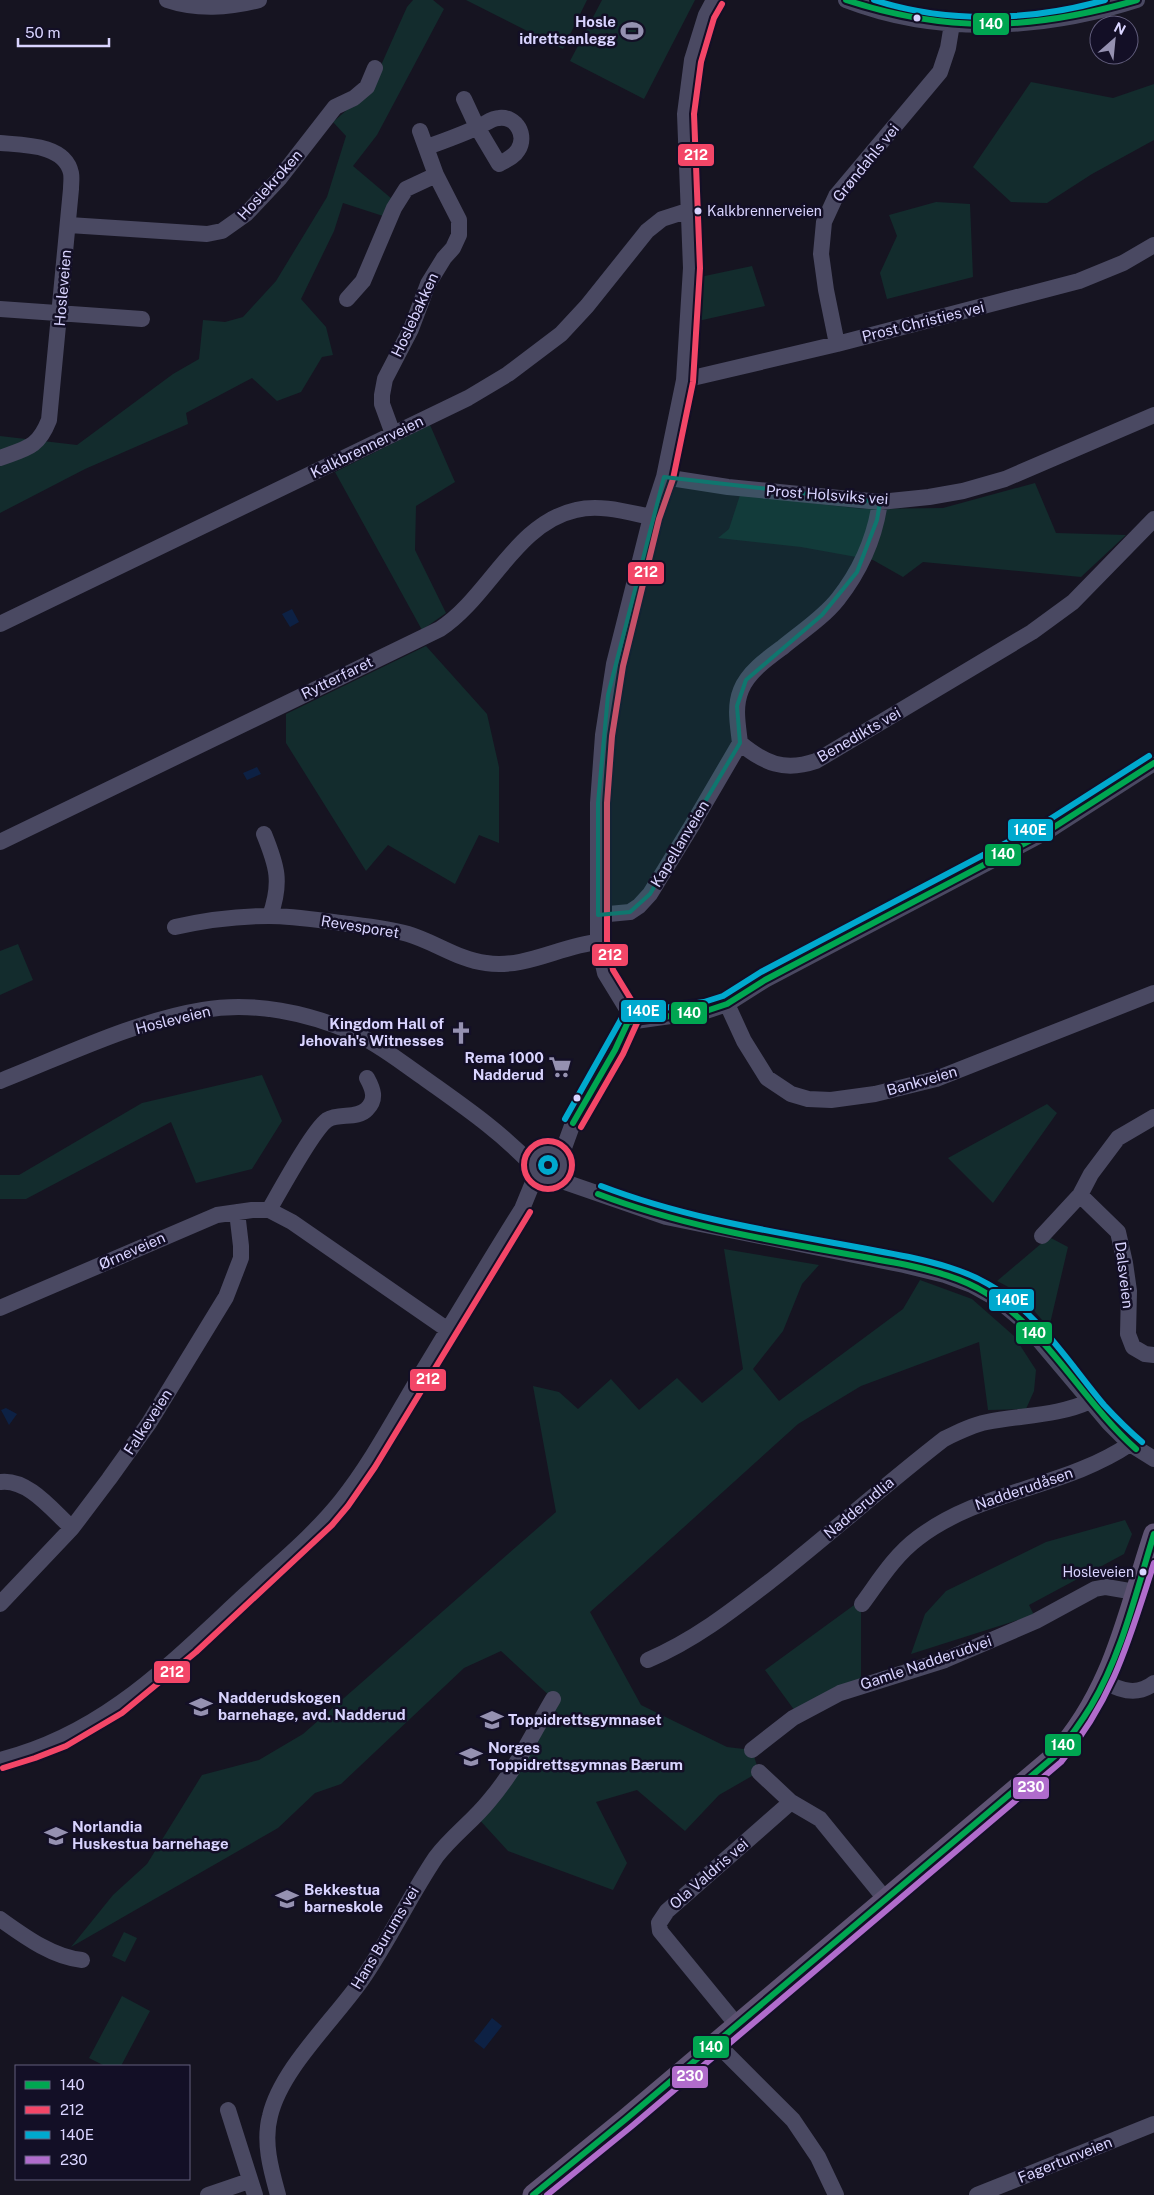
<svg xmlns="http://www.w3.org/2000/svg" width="1154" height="2195" font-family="'Public Sans',sans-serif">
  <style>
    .green { fill: #132c2d }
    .water { fill: #0d2144 }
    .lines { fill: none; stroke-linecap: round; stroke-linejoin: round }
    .minor { stroke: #4a4962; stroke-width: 16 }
    .major { stroke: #5e5373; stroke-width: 21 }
    .bus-1-casing { stroke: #130f26; stroke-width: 10 }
    .bus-2-casing { stroke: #130f26; stroke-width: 10 }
    .bus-3-casing { stroke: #130f26; stroke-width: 10 }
    .bus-4-casing { stroke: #130f26; stroke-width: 10 }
    .bus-1 { stroke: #00a651; stroke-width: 6 }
    .bus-2 { stroke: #f34667; stroke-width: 6 }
    .bus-3 { stroke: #00a9ce; stroke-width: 6 }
    .bus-4 { stroke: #b06ccc; stroke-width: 6 }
    .marked { fill: #0f766e; fill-opacity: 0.2; stroke: #0f766e; stroke-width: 4; stroke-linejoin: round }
    .bus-dot { fill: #d9d4ff; stroke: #130f26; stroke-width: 2 }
    .labels { text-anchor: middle; stroke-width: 5; stroke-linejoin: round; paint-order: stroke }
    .bus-label { font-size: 14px; fill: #d9d4ff; stroke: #130f26; text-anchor: start }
    .poi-label { font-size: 15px; font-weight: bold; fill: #d9d4ff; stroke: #130f26; text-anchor: start }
    .street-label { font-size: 15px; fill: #d9d4ff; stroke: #130f26 }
    .line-badge { stroke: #130f26; stroke-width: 2 }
    .badge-label { font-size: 14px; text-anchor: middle; font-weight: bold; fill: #fff }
  </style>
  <rect width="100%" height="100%" fill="#161421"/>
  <path class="green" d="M 413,0 L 433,0 L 444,9 L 377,135 L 353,166 L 392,199 L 383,216 L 343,203 L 334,231 L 301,299 L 326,327 L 333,355 L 322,357 L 301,392 L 277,401 L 252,378 L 186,413 L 188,424 L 85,469 L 0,513 L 0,436 L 77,445 L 173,374 L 199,359 L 203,320 L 225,322 L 243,317 L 276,281 L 327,197 L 346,136 L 333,122 L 364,95 L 378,72 L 407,7 Z
    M 466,0 L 587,0 L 563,49 Z
    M 602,0 L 695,0 L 644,99 L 570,61 Z
    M 1031,82 L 1113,98 L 1154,84 L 1154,140 L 1092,174 L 1047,203 L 1011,202 L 973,167 Z
    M 936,202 L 970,204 L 973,277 L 887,299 L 880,273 L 897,236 L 889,215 Z
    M 752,266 L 765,306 L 698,321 L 700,277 Z
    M 430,425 L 455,482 L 416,506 L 415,550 L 446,613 L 422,630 L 335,472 Z
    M 1035,483 L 1056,533 L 1126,535 L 1081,577 L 923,562 L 903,577 L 873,560 L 801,547 L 718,538 L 729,529 L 740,495 L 863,509 L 943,508 Z
    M 426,646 L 487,714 L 499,767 L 499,843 L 479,835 L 455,884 L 388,845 L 366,871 L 286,743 L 286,714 Z
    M 18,944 L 33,980 L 0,995 L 0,951 Z
    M 262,1075 L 282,1121 L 252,1169 L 196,1183 L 171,1122 L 26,1199 L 0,1199 L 0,1175 L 19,1175 L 142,1103 Z
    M 1047,1104 L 1057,1113 L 993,1203 L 948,1158 Z
    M 1049,1237 L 1068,1247 L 1049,1328 L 1018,1292 L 997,1281 Z
    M 724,1249 L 819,1265 L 802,1284 L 783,1331 L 753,1369 L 779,1401 L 903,1309 L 920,1280 L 972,1299 L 1014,1336 L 1036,1370 L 1034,1391 L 1026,1409 L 988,1410 L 979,1342 L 861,1386 L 798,1424 L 590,1612 L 641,1705 L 727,1747 L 752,1750 L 759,1772 L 719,1795 L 685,1831 L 637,1790 L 596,1802 L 627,1863 L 613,1890 L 508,1851 L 476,1816 L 553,1699 L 501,1651 L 464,1668 L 341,1784 L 315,1793 L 278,1828 L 71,1947 L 113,1895 L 147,1864 L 202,1775 L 259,1760 L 303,1734 L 556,1512 L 533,1386 L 559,1392 L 578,1409 L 611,1379 L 639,1410 L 677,1378 L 702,1403 L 743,1369 Z
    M 1125,1520 L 1132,1534 L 1124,1554 L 1029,1605 L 1034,1615 L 911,1654 L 925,1614 L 946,1591 L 1046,1542 Z
    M 861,1600 L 861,1682 L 795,1711 L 765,1670 Z
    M 124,1932 L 137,1938 L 125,1962 L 112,1956 Z
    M 122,1996 L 150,2011 L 121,2066 L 105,2066 L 89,2058 Z"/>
  <path class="water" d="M 292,609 L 299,622 L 290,627 L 282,614 Z
    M 257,767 L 261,774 L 247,780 L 243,773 Z
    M 6,1408 L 17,1414 L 9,1425 L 1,1410 Z
    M 492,2018 L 502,2026 L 484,2049 L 474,2041 Z"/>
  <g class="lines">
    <path class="minor" d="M 167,0 C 196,10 230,8 259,0
      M 846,0 C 939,36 1044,30 1137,0
      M 0,143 C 23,145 65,144 71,173 C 72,178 71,184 71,189 L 49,420 C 38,448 27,448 0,458
      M 427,147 C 444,141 461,135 478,127 C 485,124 492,118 499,118 C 517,116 527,136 518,150 C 514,157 506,160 499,164 L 477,127 L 464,99
      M 69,225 L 207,234 L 222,231 L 246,214 L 279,179 L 335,107 L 354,98 L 367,87 L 375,68
      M 347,299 L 363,281 L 394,208 L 406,189 L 436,175
      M 0,309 L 142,319
      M 837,344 L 826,290 L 821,254 L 824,222 L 836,196 L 940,72 L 948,48 L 952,24
      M 684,380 L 837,344 L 1079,281 L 1123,263 L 1154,245
      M 393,434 L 382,404 L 382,395 L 385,379 L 411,329 L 428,284 L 444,258 L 453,248 L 459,235 L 459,220 L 436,175 L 420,131
      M 664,477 L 728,487 L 880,502 L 929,497 L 963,491 L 1005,479 L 1154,415
      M 880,502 C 875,537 860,571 838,599 C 823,618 801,632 783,647 C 768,658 748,672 741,690 C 734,707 738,725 740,743 C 764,763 784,772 816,761 L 1032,632 L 1073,602 L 1154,519
      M 0,624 L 468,398 L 508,374 L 561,334 L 587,306 L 647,231 L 662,219 L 690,210
      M 264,834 C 277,866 282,882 270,916
      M 0,842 L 440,629 C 489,597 516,523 576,510 C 600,504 627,512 651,517
      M 598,915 L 630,912 L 639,906 L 650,894 L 691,827 L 740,743
      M 175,927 C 206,920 237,916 269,916 C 293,916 317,920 341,923 C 364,926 386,928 408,934 C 435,942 459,960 486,963 C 525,969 560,946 598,942
      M 727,1004 L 744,1041 L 767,1078 L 791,1094 L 808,1099 L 831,1100 L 875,1094 L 936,1079 L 1154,993
      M 628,1022 L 706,1011 L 727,1004 L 765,980 L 1048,831 L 1154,763
      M 0,1081 C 64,1056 135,1021 203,1010 C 253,1001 309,1013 354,1033 C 379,1044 402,1063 424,1078 C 463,1106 500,1131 533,1166
      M533 1165a15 15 0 1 1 30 0a15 15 0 1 1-30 0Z
      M 561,1156 L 573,1123 L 615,1050 L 628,1022 L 627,1009 L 605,973 L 598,942 L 598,803 L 603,735 L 614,664 L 651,517 L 664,477 L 684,380 L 691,268 L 685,114 L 692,60 L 706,15 L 714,0
      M 556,1179 L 666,1217 L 904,1265 L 945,1275 L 972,1285 L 997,1299 L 1022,1320 L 1109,1423 L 1130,1444 L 1154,1459
      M 1080,1195 L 1118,1232 L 1125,1263 L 1129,1291 L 1128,1334 L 1133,1347 L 1145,1354 L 1154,1355
      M 269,1210 C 280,1191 313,1130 327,1120 C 339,1112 357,1120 367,1109 C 377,1099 373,1089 367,1078
      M 1042,1236 L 1080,1195 L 1091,1174 L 1118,1138 L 1154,1117
      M 0,1308 L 217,1215 L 252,1210 L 269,1210 L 292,1222 L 448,1330
      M 0,1482 C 28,1478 53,1511 72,1528
      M 0,1604 L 72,1528 L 109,1479 L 149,1423 L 226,1297 L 241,1258 L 241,1246 L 237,1212
      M 862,1604 C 879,1581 894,1556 918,1538 C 981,1490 1065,1488 1130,1444
      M 648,1660 C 695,1640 733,1610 773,1579 C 831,1533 886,1484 944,1439 C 958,1432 972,1425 987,1422 C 1020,1415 1059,1416 1090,1401
      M 1105,1682 C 1121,1691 1138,1696 1154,1683
      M 752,1750 L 793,1718 L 840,1693 L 945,1660 L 1036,1621 L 1095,1589 L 1106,1587 L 1135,1592
      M 0,1760 C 104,1734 170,1664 246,1594 C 278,1564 313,1536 341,1501 C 369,1466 391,1425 414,1386 C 450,1327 485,1268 522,1209 L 536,1175
      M 759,1772 L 791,1802 L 820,1819 L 886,1900
      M 0,1919 C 24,1936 52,1957 82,1960
      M 737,2025 L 660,1931 L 659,1923 L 667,1911 L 791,1802
      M 716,2043 L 793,2120 L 818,2157 L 836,2195
      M 228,2110 L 255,2195
      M 208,2195 L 249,2181
      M 278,2195 C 271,2170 263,2142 270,2116 C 281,2069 333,2021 361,1981 C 389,1941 409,1897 436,1857 C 452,1836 473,1821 489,1801 C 515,1771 533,1733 553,1699
      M 977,2195 L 1154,2124"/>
    <path class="major" d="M 533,2195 L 626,2119 L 1055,1756 C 1114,1691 1127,1615 1154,1534"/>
    <defs>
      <path id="bus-1" d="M 846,0 C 949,34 1033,30 1137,0
        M 573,1123 L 615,1050 L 628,1022 L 706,1011 L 727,1004 L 765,980 L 1048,831 L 1154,763
        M 598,1194 C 697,1232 803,1245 907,1265 C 934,1271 962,1278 986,1293 C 1048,1331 1082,1401 1136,1449
        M 533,2195 L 626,2119 L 1055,1756 C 1068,1740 1080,1724 1091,1706 C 1122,1654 1136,1592 1154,1534"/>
      <path id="bus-2" d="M 581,1127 L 623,1054 L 637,1023 L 635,1006 L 613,970 L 607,941 L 607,803 L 612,736 L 623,666 L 659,519 L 673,479 L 693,382 L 700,268 L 694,114 L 701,62 L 714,18 L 722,4
        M524 1165a24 24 0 1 1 48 0a24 24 0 1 1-48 0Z
        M 3,1768 L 35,1758 L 66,1746 L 122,1713 L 196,1652 L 332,1525 L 348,1506 L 375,1467 L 530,1212"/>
      <path id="bus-3" d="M 874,0 C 947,24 1032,21 1105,0
        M 565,1119 L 624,1014 L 704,1002 L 723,996 L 761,972 L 1044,823 L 1149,756
        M541 1165a7 7 0 1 1 14 0a7 7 0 1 1-14 0Z
        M 601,1186 C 700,1224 805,1236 909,1257 C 936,1263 964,1270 988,1284 C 1038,1312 1068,1362 1104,1405 C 1116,1418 1128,1430 1142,1442"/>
      <path id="bus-4" d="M 547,2195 L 632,2126 L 1061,1762 C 1114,1698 1129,1640 1154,1563"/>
    </defs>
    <use href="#bus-1" class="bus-1-casing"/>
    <use href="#bus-2" class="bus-2-casing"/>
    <use href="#bus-3" class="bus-3-casing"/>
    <use href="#bus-4" class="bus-4-casing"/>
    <use href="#bus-1" class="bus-1"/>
    <use href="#bus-2" class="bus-2"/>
    <use href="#bus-3" class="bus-3"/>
    <use href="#bus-4" class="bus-4"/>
  </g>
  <path class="marked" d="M 664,477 L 880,502 L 877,520 L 857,572 L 822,615 L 746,680 L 737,706 L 740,743 L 650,894 L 630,912 L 598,915 L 598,803 L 608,695 Z"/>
  <defs>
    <symbol id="stadium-bare" viewBox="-9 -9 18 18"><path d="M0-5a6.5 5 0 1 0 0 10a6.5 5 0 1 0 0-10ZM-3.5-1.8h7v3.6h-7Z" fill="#9591b1" stroke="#130f26" stroke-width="2.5" paint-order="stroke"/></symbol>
    <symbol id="church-bare" viewBox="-9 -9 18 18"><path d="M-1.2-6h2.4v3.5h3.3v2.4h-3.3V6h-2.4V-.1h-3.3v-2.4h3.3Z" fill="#9591b1" stroke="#130f26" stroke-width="2.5" paint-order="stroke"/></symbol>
    <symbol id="supermarket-bare" viewBox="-9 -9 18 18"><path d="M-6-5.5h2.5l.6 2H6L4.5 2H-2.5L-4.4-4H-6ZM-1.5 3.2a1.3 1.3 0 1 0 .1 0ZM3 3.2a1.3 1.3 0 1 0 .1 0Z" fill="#9591b1" stroke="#130f26" stroke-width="2.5" paint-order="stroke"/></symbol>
    <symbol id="school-bare" viewBox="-9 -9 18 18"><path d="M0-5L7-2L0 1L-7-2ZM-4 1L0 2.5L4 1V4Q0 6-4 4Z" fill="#9591b1" stroke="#130f26" stroke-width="2.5" paint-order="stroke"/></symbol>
    <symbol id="university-bare" viewBox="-9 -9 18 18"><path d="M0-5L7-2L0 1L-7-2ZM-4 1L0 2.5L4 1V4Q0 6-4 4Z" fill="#9591b1" stroke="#130f26" stroke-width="2.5" paint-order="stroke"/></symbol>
  </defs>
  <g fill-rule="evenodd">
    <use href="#stadium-bare" x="616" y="15" width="32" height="32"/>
    <use href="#church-bare" x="445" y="1017" width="32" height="32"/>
    <use href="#supermarket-bare" x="544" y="1051" width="32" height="32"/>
    <use href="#school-bare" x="185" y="1691" width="32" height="32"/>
    <use href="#university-bare" x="476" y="1704" width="32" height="32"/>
    <use href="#school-bare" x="455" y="1741" width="32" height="32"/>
    <use href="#school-bare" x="40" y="1820" width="32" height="32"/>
    <use href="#school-bare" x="271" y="1883" width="32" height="32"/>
  </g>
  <g class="bus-dot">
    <circle cx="917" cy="18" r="4.5"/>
    <circle cx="698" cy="211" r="4.5"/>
    <circle cx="577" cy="1098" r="4.5"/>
    <circle cx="1143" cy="1572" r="4.5"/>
  </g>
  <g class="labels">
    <g class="bus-label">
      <text x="707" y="216">Kalkbrennerveien</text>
      <text x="1134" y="1577" text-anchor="end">Hosleveien</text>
    </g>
    <g class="poi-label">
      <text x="616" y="27" text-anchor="end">Hosle<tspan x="616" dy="17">idrettsanlegg</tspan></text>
      <text x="444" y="1029" text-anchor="end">Kingdom Hall of<tspan x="444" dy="17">Jehovah's Witnesses</tspan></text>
      <text x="544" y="1063" text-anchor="end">Rema 1000<tspan x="544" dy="17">Nadderud</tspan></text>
      <text x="218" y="1703">Nadderudskogen<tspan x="218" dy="17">barnehage, avd. Nadderud</tspan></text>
      <text x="508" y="1725">Toppidrettsgymnaset</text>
      <text x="488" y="1753">Norges<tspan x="488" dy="17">Toppidrettsgymnas Bærum</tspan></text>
      <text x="72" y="1832">Norlandia<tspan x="72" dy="17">Huskestua barnehage</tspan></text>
      <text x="304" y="1895">Bekkestua<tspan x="304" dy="17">barneskole</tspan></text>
    </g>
    <g class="street-label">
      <text transform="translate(866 163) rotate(-51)" y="5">Grøndahls vei</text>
      <text transform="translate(270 185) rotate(-48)" y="5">Hoslekroken</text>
      <text transform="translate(63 288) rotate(-85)" y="5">Hosleveien</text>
      <text transform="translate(415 315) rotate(-65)" y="5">Hoslebakken</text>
      <text transform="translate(923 322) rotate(-14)" y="5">Prost Christies vei</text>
      <text transform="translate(367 447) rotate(-26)" y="5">Kalkbrennerveien</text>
      <text transform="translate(827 495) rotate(4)" y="5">Prost Holsviks vei</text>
      <text transform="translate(337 678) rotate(-26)" y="5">Rytterfaret</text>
      <text transform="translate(859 735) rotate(-30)" y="5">Benedikts vei</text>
      <text transform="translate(680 844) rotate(-59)" y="5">Kapellanveien</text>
      <text transform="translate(360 927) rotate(9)" y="5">Revesporet</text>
      <text transform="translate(173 1020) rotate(-14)" y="5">Hosleveien</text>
      <text transform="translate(922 1081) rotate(-16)" y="5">Bankveien</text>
      <text transform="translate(132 1251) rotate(-24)" y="5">Ørneveien</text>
      <text transform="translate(1124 1275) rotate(83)" y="5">Dalsveien</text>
      <text transform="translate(148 1422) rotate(-57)" y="5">Falkeveien</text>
      <text transform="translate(1024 1489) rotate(-19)" y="5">Nadderudåsen</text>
      <text transform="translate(859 1508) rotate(-40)" y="5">Nadderudlia</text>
      <text transform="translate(926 1663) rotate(-19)" y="5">Gamle Nadderudvei</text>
      <text transform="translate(709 1874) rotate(-41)" y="5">Ola Valdris vei</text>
      <text transform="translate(385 1938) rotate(-59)" y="5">Hans Burums vei</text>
      <text transform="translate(1065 2160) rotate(-22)" y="5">Fagertunveien</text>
    </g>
  </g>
  <g class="line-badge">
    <rect x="972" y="12" width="38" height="24" rx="5" fill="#00a651"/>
    <rect x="677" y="143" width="38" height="24" rx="5" fill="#f34667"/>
    <rect x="627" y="561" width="38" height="24" rx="5" fill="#f34667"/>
    <rect x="1007" y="818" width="47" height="24" rx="5" fill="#00a9ce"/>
    <rect x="984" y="843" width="38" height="24" rx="5" fill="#00a651"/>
    <rect x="591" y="943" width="38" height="24" rx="5" fill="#f34667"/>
    <rect x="620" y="999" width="47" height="24" rx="5" fill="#00a9ce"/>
    <rect x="670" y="1001" width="38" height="24" rx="5" fill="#00a651"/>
    <rect x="988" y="1288" width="47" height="24" rx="5" fill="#00a9ce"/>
    <rect x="1015" y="1321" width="38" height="24" rx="5" fill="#00a651"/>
    <rect x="409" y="1368" width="38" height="24" rx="5" fill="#f34667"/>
    <rect x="153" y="1660" width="38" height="24" rx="5" fill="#f34667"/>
    <rect x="1044" y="1733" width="38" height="24" rx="5" fill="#00a651"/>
    <rect x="1012" y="1776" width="38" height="24" rx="5" fill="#b06ccc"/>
    <rect x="692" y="2035" width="38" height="24" rx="5" fill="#00a651"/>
    <rect x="671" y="2065" width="38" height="24" rx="5" fill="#b06ccc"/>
  </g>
  <g class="badge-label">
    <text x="991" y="29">140</text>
    <text x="696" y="160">212</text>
    <text x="646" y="577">212</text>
    <text x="1030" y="835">140E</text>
    <text x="1003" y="859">140</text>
    <text x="610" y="960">212</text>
    <text x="643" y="1016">140E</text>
    <text x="689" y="1018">140</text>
    <text x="1012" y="1305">140E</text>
    <text x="1034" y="1338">140</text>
    <text x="428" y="1384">212</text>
    <text x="172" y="1677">212</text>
    <text x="1063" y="1750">140</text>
    <text x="1031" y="1792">230</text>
    <text x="711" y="2052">140</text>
    <text x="690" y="2081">230</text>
  </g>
  <rect x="15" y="2065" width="175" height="115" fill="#130f26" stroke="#625e7d"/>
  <rect x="25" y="2081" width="25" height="8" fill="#00a651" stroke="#625e7d"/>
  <text x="60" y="2090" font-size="15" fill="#d9d4ff">140</text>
  <rect x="25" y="2106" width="25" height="8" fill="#f34667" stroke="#625e7d"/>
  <text x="60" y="2115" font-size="15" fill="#d9d4ff">212</text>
  <rect x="25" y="2131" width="25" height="8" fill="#00a9ce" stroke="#625e7d"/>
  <text x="60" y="2140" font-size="15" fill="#d9d4ff">140E</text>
  <rect x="25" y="2156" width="25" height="8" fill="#b06ccc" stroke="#625e7d"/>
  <text x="60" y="2165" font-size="15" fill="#d9d4ff">230</text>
  <g transform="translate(1114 40) rotate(27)"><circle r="24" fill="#130f26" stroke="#625e7d"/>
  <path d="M0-4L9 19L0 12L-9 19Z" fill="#9591b1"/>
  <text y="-8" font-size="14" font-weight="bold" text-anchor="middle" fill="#d9d4ff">N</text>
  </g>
  <path d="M18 38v8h91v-8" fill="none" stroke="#d9d4ff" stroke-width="2.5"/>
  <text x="25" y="38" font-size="15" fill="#d9d4ff" stroke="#130f26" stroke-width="4" paint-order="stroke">50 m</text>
</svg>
